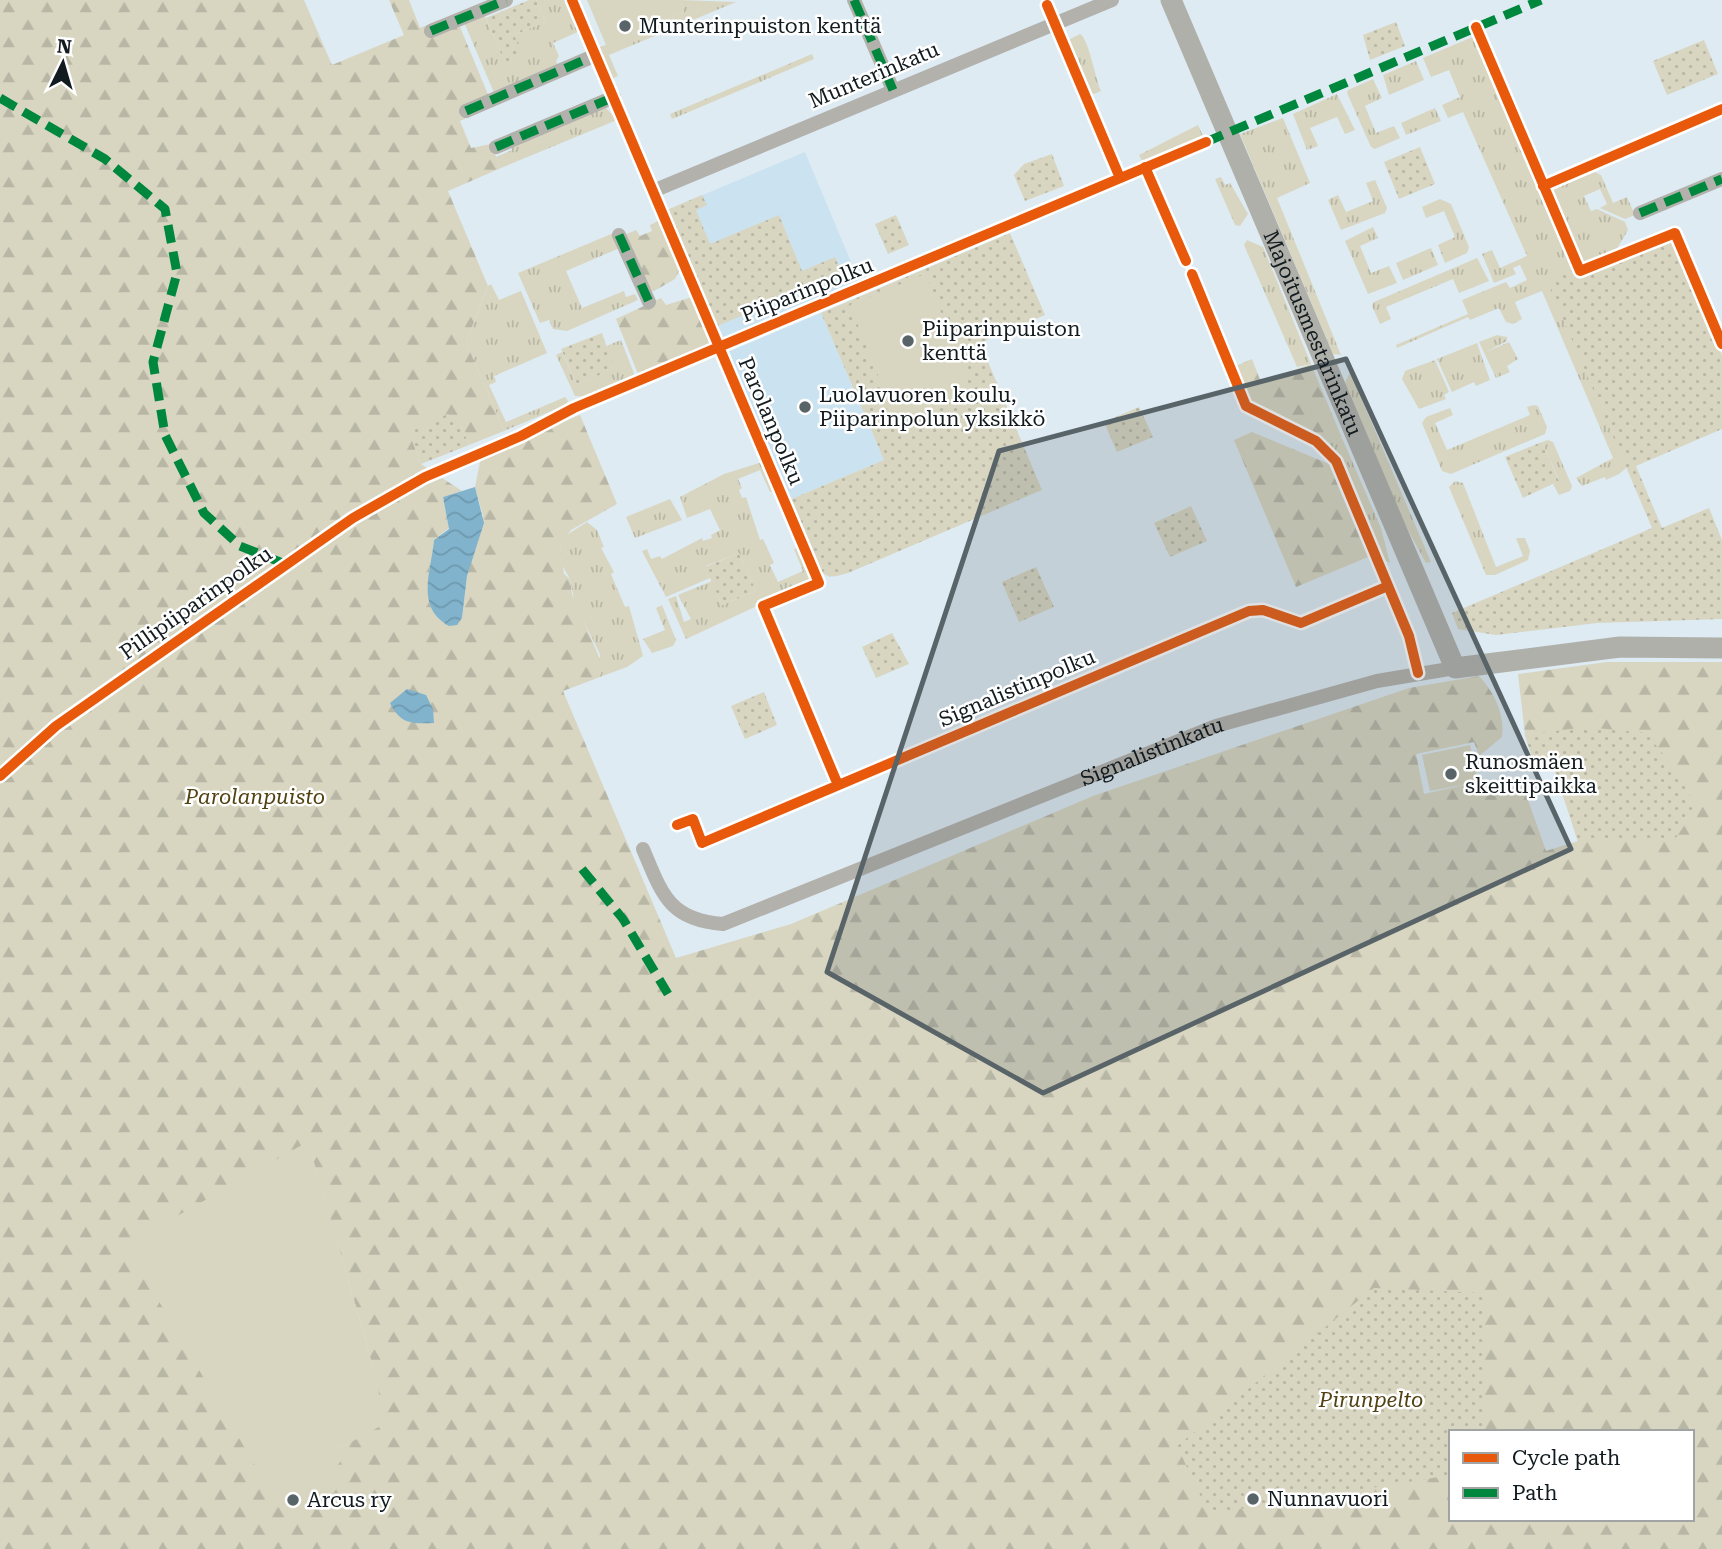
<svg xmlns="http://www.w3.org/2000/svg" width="1722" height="1549" font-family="'Roboto Serif',serif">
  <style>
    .built { fill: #cbe3f0 }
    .grass { fill: url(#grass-tufts) }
    .forest { fill: url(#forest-firs); fill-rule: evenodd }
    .park { fill: url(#park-dots) }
    .pitch { fill: #d8d6c1 }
    .water { fill: url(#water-waves) }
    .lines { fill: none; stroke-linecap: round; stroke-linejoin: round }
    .street { stroke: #b2b1ab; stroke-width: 14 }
    .secondary { stroke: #b0b0aa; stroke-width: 21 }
    .quiet { stroke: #00873e; stroke-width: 9; stroke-dasharray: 18 9; stroke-linecap: butt }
    .cycleway-casing { stroke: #fff; stroke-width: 15 }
    .cycleway { stroke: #e8590c; stroke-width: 10 }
    .marked { fill: #596469; fill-opacity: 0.2; stroke: #596469; stroke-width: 5; stroke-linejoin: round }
    .poi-dot { fill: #596469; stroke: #fff; stroke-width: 2.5 }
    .labels { text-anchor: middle; stroke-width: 5; stroke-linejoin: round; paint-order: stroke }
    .poi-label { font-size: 21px; fill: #121b1f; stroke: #fff; text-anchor: start }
    .street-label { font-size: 21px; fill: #121b1f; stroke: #fff }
    .park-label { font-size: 21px; font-style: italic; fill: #524211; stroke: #fff }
  </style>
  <defs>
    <pattern id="grass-tufts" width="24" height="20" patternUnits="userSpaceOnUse" patternTransform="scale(1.75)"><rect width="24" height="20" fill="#d8d6c1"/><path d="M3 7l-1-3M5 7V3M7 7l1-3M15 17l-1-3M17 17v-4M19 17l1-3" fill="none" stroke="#b8b7a5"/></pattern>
    <pattern id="forest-firs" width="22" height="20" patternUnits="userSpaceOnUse" patternTransform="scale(1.75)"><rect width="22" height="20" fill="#d8d6c1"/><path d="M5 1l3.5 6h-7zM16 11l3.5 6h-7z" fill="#b8b7a5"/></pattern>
    <pattern id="park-dots" width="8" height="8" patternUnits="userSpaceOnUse" patternTransform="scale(1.75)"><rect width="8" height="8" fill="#d8d6c1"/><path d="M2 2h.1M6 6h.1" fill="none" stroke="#b8b7a5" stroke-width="1.8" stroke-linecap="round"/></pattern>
    <pattern id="water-waves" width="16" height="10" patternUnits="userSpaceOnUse" patternTransform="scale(1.75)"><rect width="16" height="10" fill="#81b3cc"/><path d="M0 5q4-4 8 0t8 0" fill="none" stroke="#6e99af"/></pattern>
  </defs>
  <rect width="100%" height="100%" fill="#deebf3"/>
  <path class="built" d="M 805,152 L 859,281 L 721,340 L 667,210 Z
    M 821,313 L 884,460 L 789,500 L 725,353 Z"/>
  <path class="grass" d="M 536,0 L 567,0 L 580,31 L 553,43 L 559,56 L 556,61 L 559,67 L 495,95 L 463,20 L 483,12 L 505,62 L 514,35 L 545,22 Z
    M 680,0 L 736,2 L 609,55 L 618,76 L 611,79 L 598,48 L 684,12 Z
    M 1080,34 C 1089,39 1095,78 1101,91 L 1091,95 L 1068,40 Z
    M 1475,36 L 1577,278 L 1632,463 L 1619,474 L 1606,480 L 1605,477 L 1582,486 L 1576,478 L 1613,458 L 1542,291 L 1515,302 L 1522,319 L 1513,324 L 1506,322 L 1499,308 L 1470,320 L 1468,317 L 1397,348 L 1396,345 L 1468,314 L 1462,300 L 1506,282 L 1510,288 L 1527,280 L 1520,265 L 1513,268 L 1516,274 L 1494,283 L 1482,254 L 1492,250 L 1500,268 L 1527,256 L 1463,112 L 1448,118 L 1442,105 L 1460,97 L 1449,70 L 1431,77 L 1423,58 Z
    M 812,54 L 814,59 L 672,119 L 670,114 Z
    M 1416,61 L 1424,80 L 1389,95 L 1383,75 Z
    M 1373,79 L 1382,98 L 1365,106 L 1376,133 L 1394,126 L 1400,138 L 1375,149 L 1371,147 L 1347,93 L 1348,90 Z
    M 1337,94 L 1355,130 L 1345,134 L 1337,117 L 1310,128 L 1318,146 L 1307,150 L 1293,114 Z
    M 605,107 L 617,120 L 501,168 L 496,157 L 512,150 L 510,145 Z
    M 1435,108 L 1441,121 L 1406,135 L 1401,123 Z
    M 1283,118 L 1310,183 L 1277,198 L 1341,355 L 1333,354 L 1240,134 Z
    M 1198,125 L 1203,136 L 1142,161 L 1139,155 Z
    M 1591,170 L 1601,175 L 1613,203 L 1627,197 L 1635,215 L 1625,219 L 1600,208 L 1607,204 L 1600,189 L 1584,196 L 1591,211 L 1597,209 L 1625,222 L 1628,230 L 1615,252 L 1585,264 L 1581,261 L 1551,190 L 1554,185 Z
    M 1221,177 L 1225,185 L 1230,183 L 1248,214 L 1240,226 L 1235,225 L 1215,179 Z
    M 1375,180 L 1387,208 L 1385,213 L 1341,230 L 1328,200 L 1338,195 L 1346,212 L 1373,201 L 1366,183 Z
    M 1440,199 L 1451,204 L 1469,247 L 1467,253 L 1445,263 L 1438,245 L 1455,237 L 1444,211 L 1426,218 L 1422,207 Z
    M 1373,227 L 1378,238 L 1360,246 L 1371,273 L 1389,266 L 1397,283 L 1368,294 L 1345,241 Z
    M 616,232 L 622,247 L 566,271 L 582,308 L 624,291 L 626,297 L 635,294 L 638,300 L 567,331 L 553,329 L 549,320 L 540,323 L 518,273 Z
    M 1247,240 L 1263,247 L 1311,364 L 1297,367 L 1244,245 Z
    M 1431,248 L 1438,265 L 1403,280 L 1396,263 Z
    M 1477,258 L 1489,281 L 1459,293 L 1453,279 L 1386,307 L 1391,319 L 1380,324 L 1372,306 L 1374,302 Z
    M 491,284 L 499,300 L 521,291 L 547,353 L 494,376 L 496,382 L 489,385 L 506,422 L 565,397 L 568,401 L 566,405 L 504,431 L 466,342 L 488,286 Z
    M 1497,335 L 1507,337 L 1507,341 L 1486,352 L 1509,342 L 1518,359 L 1507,366 L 1510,372 L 1496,378 L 1479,342 Z
    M 621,340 L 635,376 L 585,397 L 575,396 L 556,355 L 562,352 L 577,384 L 613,369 L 606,346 Z
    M 1477,343 L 1490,380 L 1476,386 L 1474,382 L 1452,392 L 1437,359 Z
    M 1435,360 L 1449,392 L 1444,395 L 1446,399 L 1419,409 L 1402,379 L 1405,371 Z
    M 1350,372 L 1431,562 L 1426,563 L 1397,510 L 1345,383 Z
    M 1534,405 L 1538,406 L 1547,427 L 1545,434 L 1451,474 L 1442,471 L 1422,423 L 1426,417 L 1450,408 L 1453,415 L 1435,423 L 1447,450 L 1530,415 L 1527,407 Z
    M 1342,438 L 1381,528 L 1390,563 L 1384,560 L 1344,466 L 1329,443 Z
    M 1548,440 L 1553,442 L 1572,486 L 1570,491 L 1559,495 L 1553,484 L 1559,480 L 1542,442 Z
    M 759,463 L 763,464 L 775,491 L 770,492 L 760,470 L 738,479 L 742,488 L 739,490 L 742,498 L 746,497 L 760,540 L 763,539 L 774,563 L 770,565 L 778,582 L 803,571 L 794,549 L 799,547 L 813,580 L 686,639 L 668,599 L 676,596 L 684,622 L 691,619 L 678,595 L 712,581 L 722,605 L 756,591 L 739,553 L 706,566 L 710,578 L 666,597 L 642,551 L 647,549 L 651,559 L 660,556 L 662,559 L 702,538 L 703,541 L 712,538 L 711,535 L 720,530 L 710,509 L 687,518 L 680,497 L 724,474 Z
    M 1455,481 L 1463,483 L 1496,567 L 1523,556 L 1516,538 L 1525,538 L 1530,551 L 1528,560 L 1495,575 L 1486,575 L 1449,487 Z
    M 670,499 L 682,520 L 635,538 L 626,517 Z
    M 587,522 L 597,530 L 604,547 L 601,548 L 614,572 L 611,574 L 625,607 L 629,606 L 643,656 L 627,667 L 600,677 L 600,654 L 575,604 L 570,579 L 562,565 L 560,545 L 565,536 Z
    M 662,605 L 676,640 L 673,646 L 652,653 L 643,639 L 665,630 L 656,608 Z"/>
  <path class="forest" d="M 0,0 L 304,0 L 332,65 L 404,35 L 389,0 L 409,0 L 420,28 L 438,20 L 440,25 L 458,22 L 489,97 L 477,113 L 460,121 L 471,148 L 491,144 L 501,168 L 448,191 L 488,286 L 466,342 L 504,431 L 469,445 L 461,426 L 409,432 L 421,464 L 462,491 L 443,497 L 449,528 L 434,540 C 431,571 416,607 449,626 L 462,618 L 467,576 L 483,516 L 475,487 L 482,452 L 580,415 L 617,504 L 571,530 L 560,545 L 564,574 L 570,579 L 572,594 L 603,666 L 600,677 L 563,691 L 676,958 L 791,924 L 1093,796 L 1409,688 L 1479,676 C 1494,692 1505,714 1502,737 L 1479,756 L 1474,742 L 1416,754 L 1424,794 L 1486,780 L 1495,790 L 1523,786 L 1546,851 L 1578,841 L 1554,768 L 1536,770 L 1525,735 L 1518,674 L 1607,662 L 1722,662 L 1722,1549 L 0,1549 ZM 301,1145 L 311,1153 L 368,1348 L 385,1423 L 338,1449 ZM 1477,1424 L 1474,1432 L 1692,1432 L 1692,1519 L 1451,1519 L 1451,1447 L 1261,1470 Z
    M 660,220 L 680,269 L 675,279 L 654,291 L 650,291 L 622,236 L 636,230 L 640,236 L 652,231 L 650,225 Z
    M 692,297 L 710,339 L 707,346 L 638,374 L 616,319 L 661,298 L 666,305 Z
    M 1252,359 L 1261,382 L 1311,364 L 1342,438 L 1329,443 L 1251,403 L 1233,367 Z
    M 1252,432 L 1329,464 L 1368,557 L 1296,587 L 1234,440 Z"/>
  <path class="park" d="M 529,0 L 536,0 L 545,22 L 514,35 L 522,55 L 505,63 L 486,18 Z
    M 1396,22 L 1405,46 L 1370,60 L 1363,35 Z
    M 1704,40 L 1718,74 L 1667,95 L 1653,61 Z
    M 1420,147 L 1435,184 L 1399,199 L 1384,162 Z
    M 1052,154 L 1064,186 L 1025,201 L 1014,175 L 1024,164 Z
    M 702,195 L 707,205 L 696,210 L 710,244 L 779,215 L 802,271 L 835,257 L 842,274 L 717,326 L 667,210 Z
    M 896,215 L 909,245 L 888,254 L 875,224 Z
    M 1010,233 L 1045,315 L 980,343 L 1042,490 L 848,573 C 837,576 829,580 820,571 L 789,500 L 884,460 L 821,313 Z
    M 1668,240 L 1674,243 L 1722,355 L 1722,429 L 1636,466 L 1662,528 L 1709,508 L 1722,540 L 1722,619 L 1597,623 L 1496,635 L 1458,629 L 1452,613 L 1652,528 L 1547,281 L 1574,269 L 1578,278 Z
    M 602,333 L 614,369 L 577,384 L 561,349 Z
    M 1139,407 L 1153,437 L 1117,452 L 1104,422 Z
    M 448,414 L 461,426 L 469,445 L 421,464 L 409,432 Z
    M 1542,442 L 1559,481 L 1523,498 L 1505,457 Z
    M 1191,506 L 1207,541 L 1170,557 L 1154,523 Z
    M 739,553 L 756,591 L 722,605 L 705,567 Z
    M 1036,567 L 1054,607 L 1019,622 L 1002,582 Z
    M 892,633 L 909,664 L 876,678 L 862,647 Z
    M 764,692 L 777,725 L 745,739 L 731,706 Z
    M 1586,727 L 1646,733 L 1680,775 L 1696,809 L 1675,839 L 1578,842 L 1554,768 L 1536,770 L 1525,735 Z
    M 1374,1288 L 1483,1293 L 1485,1432 L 1451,1432 L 1451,1475 L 1209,1514 L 1177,1446 Z"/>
  <path class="pitch" d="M 587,0 L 680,0 L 684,12 L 606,45 Z
    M 925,274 L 967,374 L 962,396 L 906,424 L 902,416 L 895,418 L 850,305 Z
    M 1470,745 L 1478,782 L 1430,791 L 1422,755 Z
    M 302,1145 L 311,1152 L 368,1348 L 386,1423 L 338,1449 L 341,1460 L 319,1497 L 284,1515 L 126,1245 Z"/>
  <path class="water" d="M 475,487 L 484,523 L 467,576 L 462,618 L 457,625 L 449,626 C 415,607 431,572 434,540 L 449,529 L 443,497 Z
    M 407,689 L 426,695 L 433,709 L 434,723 C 412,724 400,724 390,703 Z"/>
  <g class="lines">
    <g class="street">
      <path d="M 854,0 L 893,90"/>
      <path d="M 431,31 L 506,0"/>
      <path d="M 466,111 L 596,55"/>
      <path d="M 496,147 L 614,97"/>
      <path d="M 653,191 L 1112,0"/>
      <path d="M 1640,213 L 1722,179"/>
      <path d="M 619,235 L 649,302"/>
      <path id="s1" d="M 643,849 C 662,894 669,920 723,924 L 1216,726 L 1377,681 L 1455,668"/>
    </g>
    <path class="secondary" id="s2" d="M 1171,0 L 1455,668 L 1620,647 L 1722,648"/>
    <path class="quiet" d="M 854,0 L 893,90
      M 431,31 L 506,0
      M 0,98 L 105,159 L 165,209 L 177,273 L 153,362 L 165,435 L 204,513 L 240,546 L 285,564
      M 466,111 L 596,55
      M 1206,142 L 1541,0
      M 496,147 L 614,97
      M 1640,213 L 1722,179
      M 619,235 L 649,302
      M 582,869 L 623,919 L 668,994"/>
    <defs>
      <path id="cycleway" d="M 572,0 L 819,583 L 763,606 L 838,785
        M 1047,5 L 1120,178
        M 1476,27 L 1580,271 L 1675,233 L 1722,344
        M 1145,167 L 1186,261
        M 1543,186 L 1722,109
        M 1192,274 L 1246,406 L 1316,441 L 1336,461 L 1409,636 L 1418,673
        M 0,776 L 56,726 L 353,518 L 425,477 L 521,436 L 574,408 L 1206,142
        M 677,825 L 693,819 L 702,843 L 1249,611 L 1263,610 L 1301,623 L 1388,586"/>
    </defs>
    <use href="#cycleway" class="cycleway-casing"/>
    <use href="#cycleway" class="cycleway"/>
  </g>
  <path class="marked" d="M 1346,359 L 1571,849 L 1043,1093 L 827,972 L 999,451 Z"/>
  <g class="poi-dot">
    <circle cx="625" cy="26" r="7"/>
    <circle cx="908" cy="341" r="7"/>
    <circle cx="805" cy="407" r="7"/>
    <circle cx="1451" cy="774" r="7"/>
    <circle cx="1253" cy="1499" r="7"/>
    <circle cx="293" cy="1500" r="7"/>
  </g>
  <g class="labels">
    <g class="poi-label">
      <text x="639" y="33">Munterinpuiston kenttä</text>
      <text x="922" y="336">Piiparinpuiston<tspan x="922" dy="24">kenttä</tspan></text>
      <text x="819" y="402">Luolavuoren koulu,<tspan x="819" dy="24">Piiparinpolun yksikkö</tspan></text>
      <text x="1465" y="769">Runosmäen<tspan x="1465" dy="24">skeittipaikka</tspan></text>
      <text x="1267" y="1506">Nunnavuori</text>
      <text x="307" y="1507">Arcus ry</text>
    </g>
    <g class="street-label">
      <text transform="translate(874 75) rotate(-23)" y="7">Munterinkatu</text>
      <text transform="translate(807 290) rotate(-22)" y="7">Piiparinpolku</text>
      <text dy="7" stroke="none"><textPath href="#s2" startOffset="362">Majoitusmestarinkatu</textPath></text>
      <text transform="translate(771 421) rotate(67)" y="7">Parolanpolku</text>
      <text transform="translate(196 603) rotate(-35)" y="7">Pillipiiparinpolku</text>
      <text transform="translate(1017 688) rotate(-23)" y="7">Signalistinpolku</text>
      <text dy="7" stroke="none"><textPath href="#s1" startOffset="581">Signalistinkatu</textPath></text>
    </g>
    <g class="park-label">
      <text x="255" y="804">Parolanpuisto</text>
      <text x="1371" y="1407">Pirunpelto</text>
    </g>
  </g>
  <rect x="1449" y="1430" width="245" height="91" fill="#ffffff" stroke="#a0a4a5" stroke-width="2"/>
  <rect x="1463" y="1453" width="35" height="10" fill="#e8590c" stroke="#a0a4a5" stroke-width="2"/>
  <text x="1512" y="1465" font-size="21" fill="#121b1f">Cycle path</text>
  <rect x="1463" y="1488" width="35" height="10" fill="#00873e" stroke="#a0a4a5" stroke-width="2"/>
  <text x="1512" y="1500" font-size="21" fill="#121b1f">Path</text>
  <g transform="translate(63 63) rotate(5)" stroke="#ffffff" stroke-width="5" paint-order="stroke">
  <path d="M0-5L12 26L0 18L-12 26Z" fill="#121b1f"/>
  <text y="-10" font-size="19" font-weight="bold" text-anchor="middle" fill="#121b1f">N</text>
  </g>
</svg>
